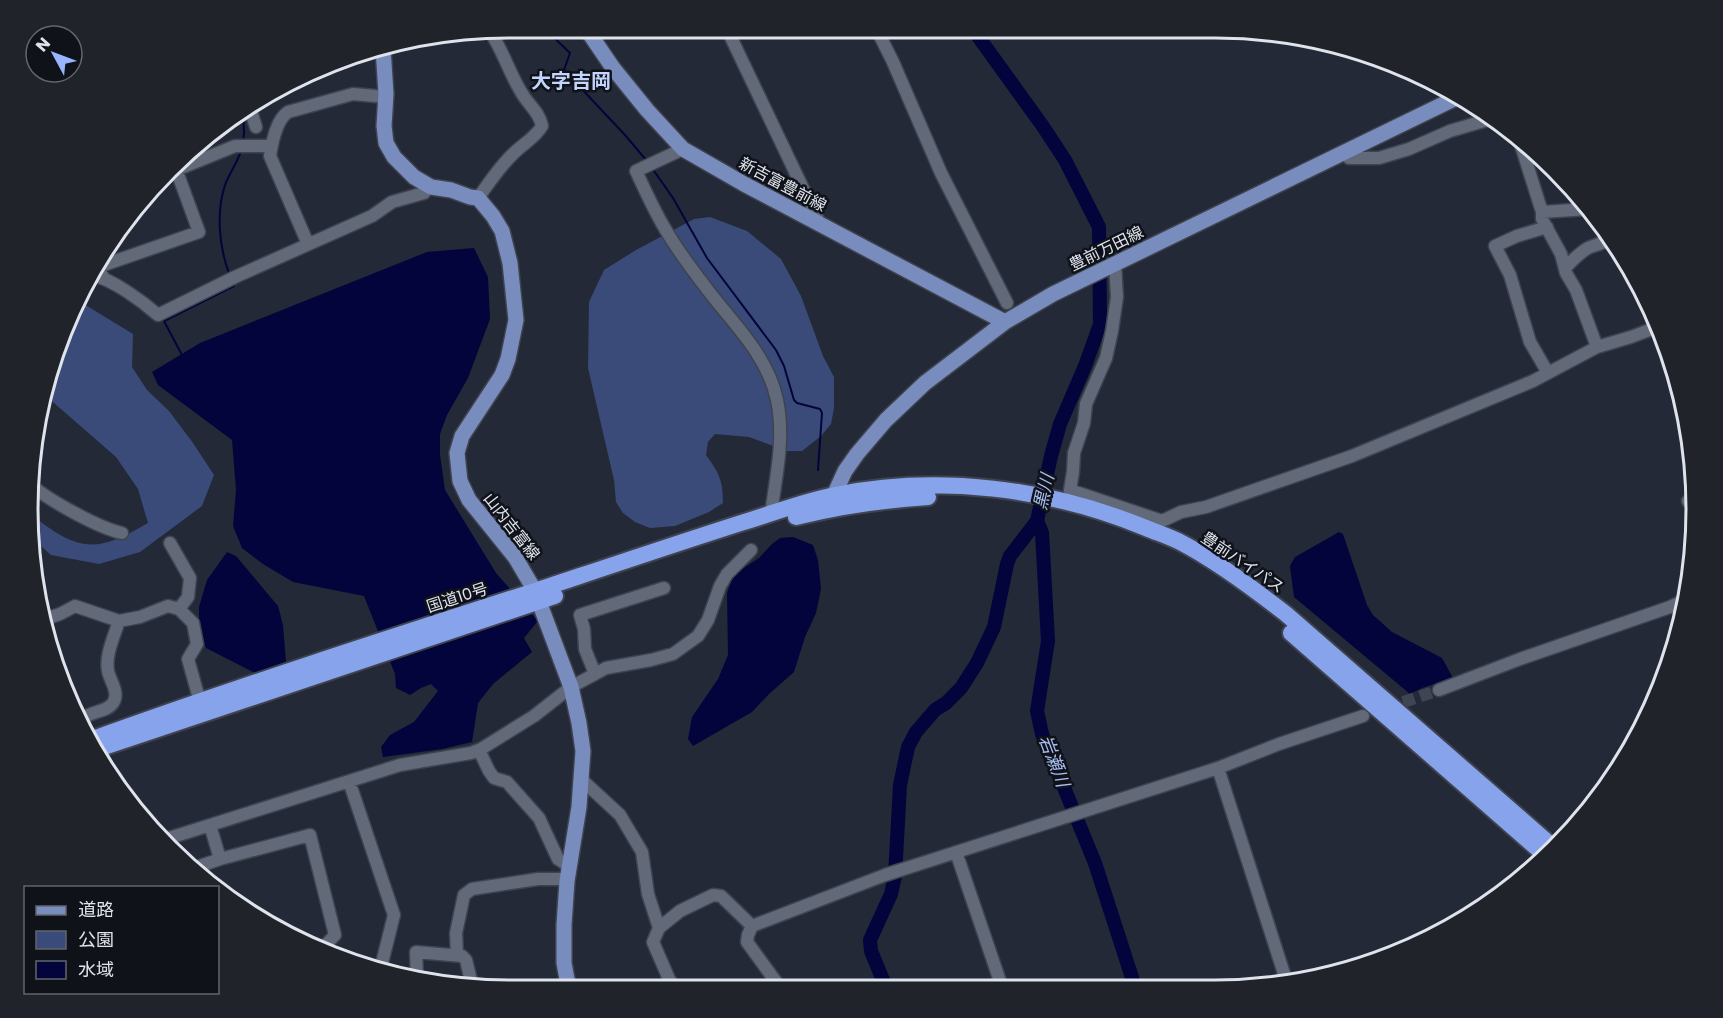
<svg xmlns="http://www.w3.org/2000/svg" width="1723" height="1018" font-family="Poppins,'Noto Sans JP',sans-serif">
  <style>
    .green { fill: #3a4b7a }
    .water { fill: #03043b }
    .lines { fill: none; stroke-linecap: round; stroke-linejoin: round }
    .stream { stroke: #03043b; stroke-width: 2 }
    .river { stroke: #03043b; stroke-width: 14 }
    .minor-tunnel { stroke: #3f4552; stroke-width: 12; stroke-dasharray: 12 6; stroke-linecap: butt }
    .minor-casing { stroke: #3f434f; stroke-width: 15 }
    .major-casing { stroke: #3f434f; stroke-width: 18 }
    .highway-casing { stroke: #3f434f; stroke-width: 20 }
    .minor { stroke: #626979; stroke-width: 12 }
    .major { stroke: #788cbe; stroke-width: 15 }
    .highway { stroke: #87a3ec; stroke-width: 16 }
    .labels { text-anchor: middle; stroke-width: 5; stroke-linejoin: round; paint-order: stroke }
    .street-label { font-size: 16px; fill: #dfe3ec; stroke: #0f1218 }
    .water-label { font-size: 18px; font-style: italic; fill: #a8bdf2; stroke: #0f1218 }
    .quarter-label { font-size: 20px; font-weight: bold; fill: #c3d4fd; stroke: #0f1218 }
    .rim { fill: none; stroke: #dfe3ec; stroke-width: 3 }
  </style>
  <rect width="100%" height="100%" fill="#232937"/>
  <path class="green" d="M 710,217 L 747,231 L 781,259 L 801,296 L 823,356 L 834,377 L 834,408 L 831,424 L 821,436 L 802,451 L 787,451 L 749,437 L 715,434 L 708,442 L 706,455 C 719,473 723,480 723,503 L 709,512 L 675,526 L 650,528 L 635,522 L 623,513 L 616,502 L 614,480 L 588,368 L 589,302 L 604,270 L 636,250 L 694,219 Z
    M 79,301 L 133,334 L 132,367 L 147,390 L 169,411 L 193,443 L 214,475 L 202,506 L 140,552 L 99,564 L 51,555 L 32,538 L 28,512 C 54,532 79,554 114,540 C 126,536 137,529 148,523 L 138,489 L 116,457 L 46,396 L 52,354 Z"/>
  <path class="water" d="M 474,248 L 488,277 L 490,319 L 468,378 L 447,415 L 440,434 L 440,455 L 445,490 L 496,573 L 538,621 L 524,638 L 532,652 L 493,684 L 478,703 L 472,742 L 442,749 L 383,757 L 381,747 L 390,735 L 414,722 L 438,691 L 431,684 L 421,688 L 410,695 L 396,688 L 395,674 L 364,596 L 293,582 L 263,564 L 242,548 L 233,526 L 236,490 L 232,440 L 158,385 L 152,372 L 200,343 L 427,252 Z
    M 1339,532 L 1343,534 L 1367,605 L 1373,615 L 1392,632 L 1442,658 L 1453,678 L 1422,688 L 1410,694 L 1294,597 L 1290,566 L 1295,557 Z
    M 793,537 L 813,545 L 818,560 L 821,589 L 816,613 L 805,637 L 794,672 L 769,694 L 752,712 L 693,746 L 688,739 L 692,717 L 718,679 L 728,655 L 727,593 L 732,579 L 742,569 L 759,558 L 772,544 L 780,538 Z
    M 227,552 L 236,556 L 278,606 L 283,625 L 286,662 L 255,673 L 206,648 L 199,627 L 199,607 L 207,580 Z"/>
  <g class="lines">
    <path class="stream" d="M 543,27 L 570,53 L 564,70 L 625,135 L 647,161
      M 243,143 L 244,132 L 243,112
      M 652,168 L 673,198 L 707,258 L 776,350 L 784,366 L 794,400 L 797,403 L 820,409 L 822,413 L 818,470
      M 229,273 C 219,247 216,212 225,185 C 229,174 237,163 241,151
      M 182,355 L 164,321 L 234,286"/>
    <path class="river" d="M 1037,521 L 1042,533 L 1048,641 L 1037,711 L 1042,734 L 1095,863 L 1136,990
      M 887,990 L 871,951 L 870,940 L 891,894 L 895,876 L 900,785 L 908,747 L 916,732 L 935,710 L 946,703 L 961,688 L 977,663 L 994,627 L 1007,564 L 1010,556 L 1037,521 L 1051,456 L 1060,424 L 1085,366 L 1100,324 L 1099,227 L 1065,160 L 1042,125 L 972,28"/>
    <path class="minor-tunnel" d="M 1386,708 L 1439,690"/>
    <defs>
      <path id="minor" d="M 726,27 L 820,224
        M 876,28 L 893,62 L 941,173 L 1007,303
        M 589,31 L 607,27
        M 250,108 L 256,127
        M 1519,139 L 1542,212 L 1542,219 L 1561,254 L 1566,273 L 1576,290 L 1597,347
        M 683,149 L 636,171 C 646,192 655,213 667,232 C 678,251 691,268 704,285 C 731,322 767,353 777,400 C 785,438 776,476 771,514
        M 1345,153 L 1349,158 L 1379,158 L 1409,149 L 1450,131 L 1494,118
        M 1526,161 L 1540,156
        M 176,170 L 235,146 L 271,146
        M 478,198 C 489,183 500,166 514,153 C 523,144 536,137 542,126 C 540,114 531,107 525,98 C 510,77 504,51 489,30
        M 1542,212 L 1588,209
        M 1547,227 L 1517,236 L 1495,246 L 1510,275 L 1530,342 L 1548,373
        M 308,244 L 270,156 C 272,143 276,120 288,112 L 353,94 L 386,97
        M 1115,264 L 1117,297 L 1112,331 L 1106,358 L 1086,404 L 1084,423 L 1074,453 L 1073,472 L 1070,490 L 1162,521 L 1181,512 L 1206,507 L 1352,456 L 1533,381 L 1597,347 L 1631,337 L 1660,326
        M 1565,268 C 1572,261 1579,253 1588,248 C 1596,244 1605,244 1612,237
        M 92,275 C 112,279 142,301 158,315 L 235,277 L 372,216 L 392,202 L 424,193 L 429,185
        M 103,277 L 98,267 L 199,232 L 176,169
        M 31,485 C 50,501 99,528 122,533
        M 1688,501 L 1695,499
        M 170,543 L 190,578 L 188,597 L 179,609
        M 45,619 L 60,614 L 75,606 L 119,621 L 140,617 L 168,606 L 179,609 L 193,623 L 197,644 L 188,659 L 200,702
        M 595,674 L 585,649 L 584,629 L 580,615 L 664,588
        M 1439,690 L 1520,659 L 1670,607 L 1687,599
        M 84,723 L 84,718 C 92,711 107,712 113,703 C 120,693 110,681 108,671 C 105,655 114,637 119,621
        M 479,750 L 489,771 L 494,778 L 507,782 L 539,818 L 558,859 L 569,866
        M 1218,768 L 1287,983
        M 581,779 L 620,815 L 642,852 L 648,894 L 659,928
        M 349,781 L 394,915 L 380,971
        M 210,825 L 220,859 L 310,835 L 335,935 L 322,949
        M 166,839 L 400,765 L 471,753 L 481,749 L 534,716 L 571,687 L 606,668 L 651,660 L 673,654 L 698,636 L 708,620 L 720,586 L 727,574 L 751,550
        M 956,852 L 1003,990
        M 202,873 L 200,866 L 220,859
        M 752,926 L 748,935 L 747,942 L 782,990
        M 457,955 L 456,933 L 464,895 L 472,889 L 538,879 L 567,879
        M 417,978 L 416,952 L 462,956 L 466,960 L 473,989
        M 676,990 L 669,979 L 653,942 L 659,928 L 680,911 L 713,895 L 721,896 L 752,926 L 885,875 L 1218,768 L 1279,744 L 1363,716
        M 1129,990 L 1132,989"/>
      <path id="major" d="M 585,27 L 613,68 L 647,110 L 683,149 L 744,184 L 1005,322
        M 383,48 L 386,94 L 384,126 L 386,143 L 394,157 L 414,177 L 431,187 L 451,190 L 470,197 L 478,198 L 493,216 L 502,231 L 510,263 L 516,320 L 508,359 L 502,375 L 462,436 L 457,453 L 460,481 L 469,500 L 515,557 L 535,591 L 571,687 L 579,723 L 583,751 L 579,807 L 567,881 L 564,925 L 564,963 L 569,990
        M 836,504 L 834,495 L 845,471 L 857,454 L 886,420 L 925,383 L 1005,322 L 1053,294 L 1458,97"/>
      <path id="highway" d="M 796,517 C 840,506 883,500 928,497
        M 1291,633 L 1546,856
        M 93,739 C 240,686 389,638 538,590 C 607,567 675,544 744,522 C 774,513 804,501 835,495 C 938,474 1049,488 1146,528 C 1158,533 1171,537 1182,543 C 1218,562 1254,589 1286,614 L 1553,847
        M 98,749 L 555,596"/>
    </defs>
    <use href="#minor" class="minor-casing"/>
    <use href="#major" class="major-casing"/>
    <use href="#highway" class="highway-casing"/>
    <use href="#minor" class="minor"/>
    <use href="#major" class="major"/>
    <use href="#highway" class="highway"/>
  </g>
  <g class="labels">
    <g class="street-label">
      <text transform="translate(783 184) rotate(28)" y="6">新吉富豊前線</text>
      <text transform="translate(1106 248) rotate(-26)" y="6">豊前万田線</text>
      <text transform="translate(512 526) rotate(52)" y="6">山内吉富線</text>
      <text transform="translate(1243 562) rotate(34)" y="6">豊前バイパス</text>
      <text transform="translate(457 597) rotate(-18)" y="6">国道10号</text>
    </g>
    <g class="water-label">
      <text transform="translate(1044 492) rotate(-77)" y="6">黒川</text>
      <text transform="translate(1054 761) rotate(69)" y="6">岩瀬川</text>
    </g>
    <g class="quarter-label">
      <text x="571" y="88">大字吉岡</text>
    </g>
  </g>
  <path d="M0 0H1723V1018H0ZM509 38H1215A471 471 0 0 1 1686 509V509A471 471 0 0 1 1215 980H509A471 471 0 0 1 38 509V509A471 471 0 0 1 509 38Z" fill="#202329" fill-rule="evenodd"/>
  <path class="rim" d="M509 38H1215A471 471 0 0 1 1686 509V509A471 471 0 0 1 1215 980H509A471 471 0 0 1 38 509V509A471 471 0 0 1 509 38Z"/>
  <rect x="24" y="886" width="195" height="108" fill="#0f1218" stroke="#62666d" stroke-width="1.5"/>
  <rect x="36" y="906" width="30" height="9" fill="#788cbe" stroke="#62666d" stroke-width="1.5"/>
  <text x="78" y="916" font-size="18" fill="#dfe3ec">道路</text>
  <rect x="36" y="931" width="30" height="18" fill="#3a4b7a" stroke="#62666d" stroke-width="1.5"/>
  <text x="78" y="946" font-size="18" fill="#dfe3ec">公園</text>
  <rect x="36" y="961" width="30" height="18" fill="#03043b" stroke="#62666d" stroke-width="1.5"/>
  <text x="78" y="976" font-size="18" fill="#dfe3ec">水域</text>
  <g transform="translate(54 54) rotate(311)"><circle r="28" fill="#0f1218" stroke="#62666d" stroke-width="1.5"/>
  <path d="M0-4.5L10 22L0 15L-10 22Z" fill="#99b5fd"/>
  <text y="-9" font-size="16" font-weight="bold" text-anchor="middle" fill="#dfe3ec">N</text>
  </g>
</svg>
